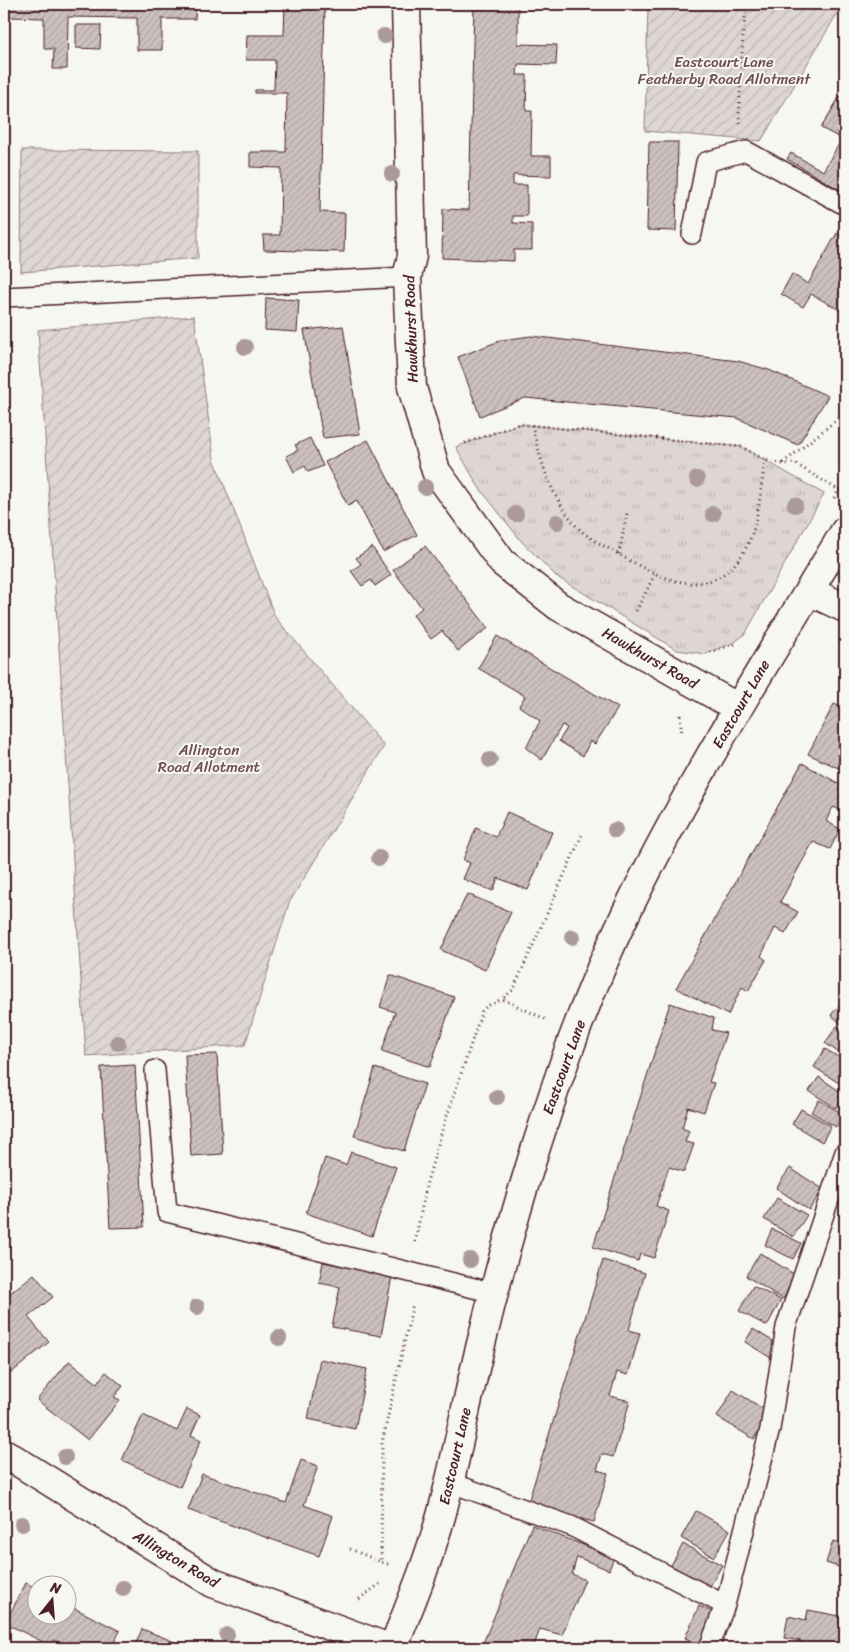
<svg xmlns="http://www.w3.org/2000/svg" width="849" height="1652" font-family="Sriracha,sans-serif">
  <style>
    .grass { fill: url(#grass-tufts); stroke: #947a80 }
    .garden { fill: url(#garden-furrows); stroke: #947a80 }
    .building { fill: url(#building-hatch); stroke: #4a1f2b }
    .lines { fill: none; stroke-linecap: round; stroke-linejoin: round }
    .service-casing { stroke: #4a1f2b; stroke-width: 22 }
    .minor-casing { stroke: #4a1f2b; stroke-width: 31 }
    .path { stroke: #4a1f2b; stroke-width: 3; stroke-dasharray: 1 4; stroke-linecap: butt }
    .service { stroke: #f6f6f2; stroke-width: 19 }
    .minor { stroke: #f6f6f2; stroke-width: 28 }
    .tree { fill: #ac999c }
    .labels { text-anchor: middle; stroke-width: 4; stroke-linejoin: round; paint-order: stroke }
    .park-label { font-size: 15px; fill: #6f4d56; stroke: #f6f6f2 }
    .street-label { font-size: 15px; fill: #4a1f2b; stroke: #f6f6f2 }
  </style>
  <defs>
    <pattern id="grass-tufts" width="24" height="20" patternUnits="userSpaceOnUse" patternTransform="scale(1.25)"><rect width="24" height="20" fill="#ddd6d5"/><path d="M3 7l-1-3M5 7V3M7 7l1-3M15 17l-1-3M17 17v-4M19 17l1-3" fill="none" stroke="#bfb7b7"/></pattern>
    <pattern id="garden-furrows" width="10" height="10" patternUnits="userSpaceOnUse" patternTransform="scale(1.25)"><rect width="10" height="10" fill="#ddd6d5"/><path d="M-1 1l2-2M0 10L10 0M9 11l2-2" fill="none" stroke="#bfb7b7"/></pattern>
    <pattern id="building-hatch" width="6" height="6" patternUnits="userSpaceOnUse" patternTransform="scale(1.25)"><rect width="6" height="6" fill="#ccc1c0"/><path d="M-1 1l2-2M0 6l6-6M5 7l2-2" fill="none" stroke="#b1a5a5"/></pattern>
  </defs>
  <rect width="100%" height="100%" fill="#f6f6f2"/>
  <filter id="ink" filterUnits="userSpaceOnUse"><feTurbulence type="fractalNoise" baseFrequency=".02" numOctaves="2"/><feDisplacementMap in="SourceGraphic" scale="10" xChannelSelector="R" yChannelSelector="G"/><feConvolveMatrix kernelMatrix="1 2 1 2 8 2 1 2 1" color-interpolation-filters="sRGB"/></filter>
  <g filter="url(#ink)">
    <path class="grass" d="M 519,424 L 742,447 L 824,494 L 745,634 L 735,642 L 706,654 L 677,650 L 557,577 L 522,542 L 478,486 L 456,447 Z"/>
    <path class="garden" d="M 648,4 L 843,4 L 761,141 L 645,131 Z
      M 22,150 L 198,151 L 198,258 L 21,272 Z
      M 194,316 L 214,459 L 275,617 L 384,746 L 289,903 L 245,1045 L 86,1056 L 38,330 Z"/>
    <path class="building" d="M 9,4 L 196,4 L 195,19 L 162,19 L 162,50 L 137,50 L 137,18 L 68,17 L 67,69 L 53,69 L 54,49 L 44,49 L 44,18 L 9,17 Z
      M 285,4 L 325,4 L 320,212 L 345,213 L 344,252 L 264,250 L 263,235 L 280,235 L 281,168 L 250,167 L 250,152 L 286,152 L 287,93 L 255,93 L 255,90 L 274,90 L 275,60 L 246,60 L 247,35 L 284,35 Z
      M 474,4 L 518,4 L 518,44 L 557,45 L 556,65 L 518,64 L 517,75 L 527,75 L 526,111 L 532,111 L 531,156 L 551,156 L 551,176 L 513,175 L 513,185 L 527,185 L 527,216 L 513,216 L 513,223 L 532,224 L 532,250 L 514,250 L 514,261 L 442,258 L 443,209 L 469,210 Z
      M 76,25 L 101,25 L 100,49 L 76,48 Z
      M 840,96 L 845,99 L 845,193 L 787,159 L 791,153 L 823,171 L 842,139 L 821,128 Z
      M 649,142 L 678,142 L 676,231 L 647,230 Z
      M 837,233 L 845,238 L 845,313 L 811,294 L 803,307 L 781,294 L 792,274 L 808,284 Z
      M 266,298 L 299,300 L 297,332 L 265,330 Z
      M 343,326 L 360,434 L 323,438 L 304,330 Z
      M 531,336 L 738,361 L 769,370 L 828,396 L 798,445 L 737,418 L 525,398 L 480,416 L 458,357 L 502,340 Z
      M 310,438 L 323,466 L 308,472 L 305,466 L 294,472 L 286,456 L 298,450 L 295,445 Z
      M 368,440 L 417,535 L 383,552 L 357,501 L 348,506 L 325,462 Z
      M 425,546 L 488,628 L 458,651 L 442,631 L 431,639 L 413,615 L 422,608 L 393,570 Z
      M 372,547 L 391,575 L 375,586 L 371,580 L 362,586 L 351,571 L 361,564 L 356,558 Z
      M 497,636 L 618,708 L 595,744 L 590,741 L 583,756 L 559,741 L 567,728 L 562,725 L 542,760 L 526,748 L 540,721 L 519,706 L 525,696 L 478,668 Z
      M 834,704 L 845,709 L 845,771 L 808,754 Z
      M 802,763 L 845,787 L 845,812 L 833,807 L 826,821 L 840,829 L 830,849 L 813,842 L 780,902 L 798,912 L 785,934 L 775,928 L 761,956 L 766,960 L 748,991 L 742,987 L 728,1015 L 676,988 Z
      M 507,812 L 552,832 L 528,890 L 498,878 L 493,891 L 463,879 L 470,863 L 463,860 L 476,828 L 496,837 Z
      M 467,894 L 511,912 L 485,970 L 441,950 Z
      M 390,975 L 454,997 L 430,1067 L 382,1051 L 395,1012 L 380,1007 Z
      M 845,999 L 845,1027 L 831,1015 Z
      M 670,1003 L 714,1018 L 712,1030 L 726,1033 L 709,1082 L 714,1083 L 704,1112 L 688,1107 L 682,1128 L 689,1131 L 685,1142 L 694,1144 L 684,1172 L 669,1167 L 656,1206 L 669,1211 L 654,1258 L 640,1254 L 638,1261 L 593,1247 Z
      M 837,1026 L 845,1032 L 845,1057 L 825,1043 Z
      M 825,1049 L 845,1061 L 845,1087 L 814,1067 Z
      M 217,1054 L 223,1154 L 191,1156 L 185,1055 Z
      M 135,1065 L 144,1227 L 110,1228 L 101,1067 Z
      M 375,1068 L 425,1084 L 404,1151 L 354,1136 Z
      M 819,1077 L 845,1095 L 836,1108 L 809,1091 Z
      M 819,1100 L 843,1114 L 836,1127 L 811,1112 Z
      M 801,1109 L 831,1126 L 822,1142 L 792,1124 Z
      M 351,1152 L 396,1167 L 372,1236 L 306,1213 L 325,1158 L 346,1165 Z
      M 790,1168 L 823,1189 L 809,1210 L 776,1188 Z
      M 777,1198 L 807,1215 L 793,1237 L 764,1219 Z
      M 772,1229 L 801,1243 L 793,1259 L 765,1245 Z
      M 760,1253 L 797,1276 L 783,1299 L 746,1276 Z
      M 603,1260 L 645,1273 L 629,1330 L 640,1333 L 628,1375 L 617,1372 L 610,1396 L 630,1401 L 613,1457 L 602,1454 L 597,1470 L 608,1473 L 594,1522 L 527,1506 Z
      M 323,1262 L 392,1276 L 381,1336 L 332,1327 L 340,1287 L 319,1283 Z
      M 34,1274 L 53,1297 L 28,1317 L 49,1342 L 11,1373 L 4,1365 L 4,1298 Z
      M 753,1286 L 781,1300 L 767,1326 L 739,1311 Z
      M 753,1329 L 779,1345 L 771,1358 L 745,1342 Z
      M 320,1359 L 367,1369 L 355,1429 L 308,1419 Z
      M 69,1361 L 97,1383 L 106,1372 L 123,1386 L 114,1397 L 120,1400 L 88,1440 L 37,1400 Z
      M 733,1390 L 770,1413 L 754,1439 L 717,1417 Z
      M 187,1409 L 200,1415 L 191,1435 L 201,1440 L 180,1487 L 122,1460 L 143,1415 L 177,1431 Z
      M 301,1460 L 318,1466 L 304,1505 L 333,1516 L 319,1556 L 188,1510 L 202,1474 L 286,1503 Z
      M 696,1511 L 730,1530 L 714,1557 L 681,1538 Z
      M 532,1525 L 614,1557 L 609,1570 L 577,1557 L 572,1574 L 585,1580 L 562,1635 L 540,1629 L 533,1648 L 481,1648 Z
      M 833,1541 L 845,1544 L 845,1569 L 826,1563 Z
      M 683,1544 L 722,1565 L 709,1588 L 670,1567 Z
      M 26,1583 L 38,1589 L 38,1614 L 68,1614 L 68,1605 L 120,1631 L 111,1648 L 71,1648 L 54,1640 L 51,1646 L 5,1623 Z
      M 699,1606 L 717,1614 L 703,1646 L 685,1638 Z
      M 808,1610 L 845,1617 L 845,1648 L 800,1648 L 801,1641 L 784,1638 L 788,1616 L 806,1620 Z
      M 142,1629 L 190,1648 L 134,1648 Z"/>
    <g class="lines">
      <defs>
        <path id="service" d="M 692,234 L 706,162 L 746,151 L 845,205
          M 4,297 L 407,277
          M 155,1070 L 167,1212 L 494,1293
          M 449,1482 L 571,1526 L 725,1605
          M 709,1648 L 725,1605 L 770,1429 L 786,1327 L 845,1152"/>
        <path id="minor" d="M 406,4 L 412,256 L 407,277 L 412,387 L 436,471 L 502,562 L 558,606 L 738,708
          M 809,591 L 845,608
          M 4,1453 L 213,1583 L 389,1648
          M 393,1648 C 410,1605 428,1562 441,1516 C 455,1464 465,1409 478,1356 C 498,1273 521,1191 548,1110 C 570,1043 596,975 627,911 C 691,780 770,656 845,531"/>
      </defs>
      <use href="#service" class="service-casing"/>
      <use href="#minor" class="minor-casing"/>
      <path class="path" d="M 740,123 L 739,115 L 743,33 L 747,4
        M 532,425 C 540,459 550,494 573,522 C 585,538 604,545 620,555 C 657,576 705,604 739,559 C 759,533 760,492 765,460
        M 465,443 L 519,424 L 742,447 L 765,460 L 783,464 L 794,463 L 845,494
        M 783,463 L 845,413
        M 834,498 L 845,480
        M 619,554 L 627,513
        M 636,611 L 655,574
        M 710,652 L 735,644
        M 680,715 L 682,734
        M 545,1019 L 502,999 L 513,990 L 582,835
        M 415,1242 L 427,1182 L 441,1134 L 482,1011 L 487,1006 L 502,999
        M 350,1549 L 381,1562
        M 388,1564 L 381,1562 L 382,1443 L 413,1303
        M 359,1599 L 380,1584"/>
      <use href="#service" class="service"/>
      <use href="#minor" class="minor"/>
    </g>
    <g class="tree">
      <circle cx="384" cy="36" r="8"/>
      <circle cx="392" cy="174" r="8"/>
      <circle cx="245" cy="347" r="8"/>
      <circle cx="697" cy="479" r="8"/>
      <circle cx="425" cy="487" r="8"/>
      <circle cx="795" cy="505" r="8"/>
      <circle cx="516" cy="514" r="8"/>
      <circle cx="713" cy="514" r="8"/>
      <circle cx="557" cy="522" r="8"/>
      <circle cx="490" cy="760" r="8"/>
      <circle cx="615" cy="830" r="8"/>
      <circle cx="379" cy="858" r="8"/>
      <circle cx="572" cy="937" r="8"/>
      <circle cx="118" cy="1043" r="8"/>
      <circle cx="497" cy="1097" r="8"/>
      <circle cx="470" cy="1260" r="8"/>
      <circle cx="197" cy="1307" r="8"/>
      <circle cx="279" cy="1338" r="8"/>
      <circle cx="65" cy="1457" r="8"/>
      <circle cx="22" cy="1524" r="8"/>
      <circle cx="123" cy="1588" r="8"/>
      <circle cx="227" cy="1635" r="8"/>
    </g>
  </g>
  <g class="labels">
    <g class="park-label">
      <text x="724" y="67">Eastcourt Lane<tspan x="724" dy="17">Featherby Road Allotment</tspan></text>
      <text x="209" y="755">Allington<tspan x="209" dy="17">Road Allotment</tspan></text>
    </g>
    <g class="street-label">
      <text transform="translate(411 329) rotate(-92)" y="5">Hawkhurst Road</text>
      <text transform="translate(650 658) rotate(30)" y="5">Hawkhurst Road</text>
      <text transform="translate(741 704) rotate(-60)" y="5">Eastcourt Lane</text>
      <text transform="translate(564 1067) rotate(-70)" y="5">Eastcourt Lane</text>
      <text transform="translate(455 1456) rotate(-77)" y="5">Eastcourt Lane</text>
      <text transform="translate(176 1559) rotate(31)" y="5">Allington Road</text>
    </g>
  </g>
  <rect width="849" height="1652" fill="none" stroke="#f6f6f2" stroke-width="20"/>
  <rect x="10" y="10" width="829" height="1632" fill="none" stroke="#4a1f2b" stroke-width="2" filter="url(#ink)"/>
  <g transform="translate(52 1600) rotate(17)"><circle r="24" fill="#f6f6f2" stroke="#b1a0a2"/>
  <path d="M0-4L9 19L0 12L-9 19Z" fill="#4a1f2b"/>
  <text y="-8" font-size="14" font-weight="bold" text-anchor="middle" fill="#4a1f2b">N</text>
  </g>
</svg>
